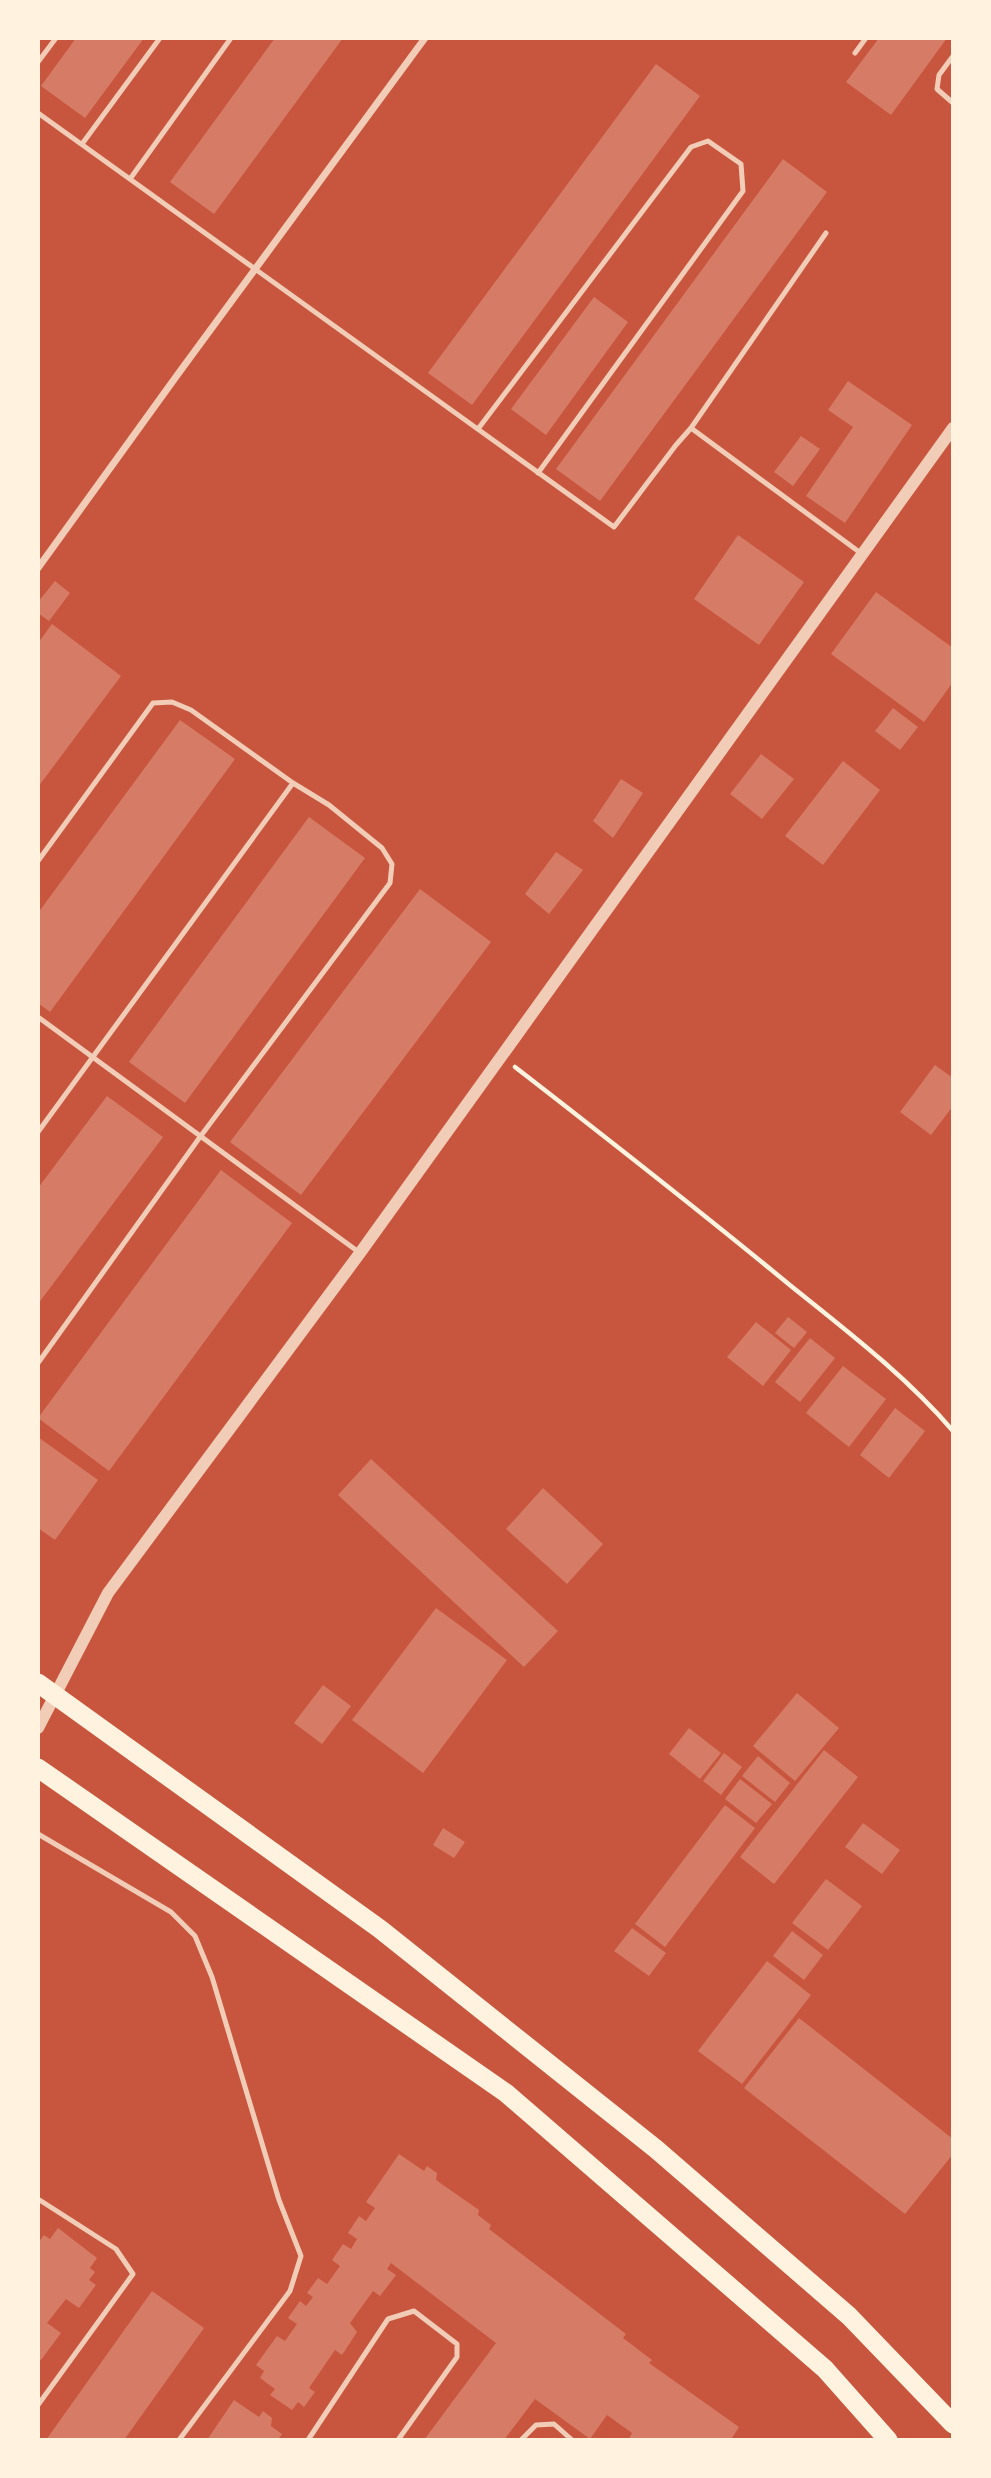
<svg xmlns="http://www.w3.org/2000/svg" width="991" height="2478" font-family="Literata,serif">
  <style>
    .building { fill: #d67c66 }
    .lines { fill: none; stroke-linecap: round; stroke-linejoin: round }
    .path { stroke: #fff3e0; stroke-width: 4.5 }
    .service { stroke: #f1ccb7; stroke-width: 5 }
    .minor { stroke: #f1ccb7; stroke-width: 7 }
    .tertiary { stroke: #f1ccb7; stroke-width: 12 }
    .trunk { stroke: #fff3e0; stroke-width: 19 }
  </style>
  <rect width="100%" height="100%" fill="#c8553d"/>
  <path class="building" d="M 76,38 L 144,38 L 85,118 L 41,86 Z
    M 275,38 L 343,38 L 214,214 L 170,182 Z
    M 879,38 L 947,38 L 891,115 L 846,82 Z
    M 656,64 L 700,96 L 472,405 L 428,373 Z
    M 783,159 L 827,192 L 600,501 L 556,469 Z
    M 594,297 L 628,322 L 546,435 L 511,409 Z
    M 848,381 L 912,425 L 845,523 L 806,496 L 853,427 L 828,410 Z
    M 801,436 L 820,449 L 793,486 L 774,472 Z
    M 738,535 L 804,582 L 759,645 L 694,599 Z
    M 55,581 L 70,593 L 49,621 L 38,613 L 38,602 Z
    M 876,592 L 953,648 L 953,682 L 924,722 L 831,654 Z
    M 52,624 L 121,676 L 38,787 L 38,643 Z
    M 893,708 L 918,727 L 900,750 L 875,731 Z
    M 180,720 L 235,759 L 50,1012 L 38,1003 L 38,913 Z
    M 761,754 L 794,779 L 762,819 L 730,794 Z
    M 843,761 L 880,790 L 823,865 L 785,836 Z
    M 621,779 L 643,793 L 613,838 L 593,821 Z
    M 309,817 L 365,858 L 185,1103 L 129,1062 Z
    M 556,852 L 583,870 L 549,914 L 525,894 Z
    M 420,889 L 491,942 L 301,1195 L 230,1142 Z
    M 935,1065 L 953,1078 L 953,1106 L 931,1135 L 900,1112 Z
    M 107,1096 L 163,1137 L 38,1304 L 38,1188 Z
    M 221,1170 L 292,1223 L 109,1471 L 38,1418 Z
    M 788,1317 L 807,1332 L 794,1348 L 775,1333 Z
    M 756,1322 L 791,1350 L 763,1386 L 727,1357 Z
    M 810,1338 L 835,1358 L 800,1402 L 775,1382 Z
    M 843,1366 L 886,1399 L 849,1447 L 806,1413 Z
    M 895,1408 L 925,1431 L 889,1478 L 860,1455 Z
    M 38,1437 L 98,1480 L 55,1540 L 38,1528 Z
    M 371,1459 L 558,1631 L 524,1667 L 338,1495 Z
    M 543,1488 L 603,1544 L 567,1584 L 506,1529 Z
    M 436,1608 L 507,1660 L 423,1773 L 352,1720 Z
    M 323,1685 L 351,1706 L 322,1744 L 294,1723 Z
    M 797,1693 L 839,1728 L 795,1781 L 753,1746 Z
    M 689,1728 L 721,1753 L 700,1779 L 669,1754 Z
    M 824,1750 L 858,1777 L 774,1884 L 740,1857 Z
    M 724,1753 L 742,1767 L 721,1795 L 703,1781 Z
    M 758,1756 L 790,1783 L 775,1802 L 742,1776 Z
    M 740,1779 L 772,1804 L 756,1823 L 725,1799 Z
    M 725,1805 L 755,1828 L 665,1947 L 635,1924 Z
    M 863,1823 L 900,1850 L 882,1874 L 845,1847 Z
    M 443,1828 L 465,1842 L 454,1858 L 433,1845 Z
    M 826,1879 L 862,1906 L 828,1950 L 792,1923 Z
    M 632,1928 L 666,1953 L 649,1976 L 614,1951 Z
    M 792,1931 L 823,1955 L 804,1980 L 773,1956 Z
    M 767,1961 L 811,1995 L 742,2084 L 698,2051 Z
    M 799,2018 L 953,2139 L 953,2154 L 905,2214 L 744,2088 Z
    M 399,2154 L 424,2171 L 427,2166 L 437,2173 L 436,2180 L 479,2210 L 478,2215 L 491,2225 L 489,2229 L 626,2334 L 623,2338 L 652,2360 L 649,2363 L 739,2427 L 732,2438 L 734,2440 L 628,2440 L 632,2433 L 607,2415 L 590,2439 L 535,2399 L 504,2440 L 424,2440 L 496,2343 L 391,2263 L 387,2269 L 396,2275 L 380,2296 L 373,2291 L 350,2323 L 357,2332 L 342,2355 L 335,2350 L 309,2388 L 315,2392 L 304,2407 L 298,2402 L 292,2410 L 270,2395 L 275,2389 L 260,2378 L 264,2371 L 256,2365 L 277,2336 L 285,2341 L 297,2324 L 288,2318 L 300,2301 L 306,2306 L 313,2297 L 307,2293 L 318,2278 L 327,2284 L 340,2266 L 332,2260 L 343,2244 L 351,2249 L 357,2239 L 348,2233 L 359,2216 L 366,2221 L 375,2208 L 366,2202 Z
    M 58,2228 L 97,2258 L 90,2268 L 95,2272 L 89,2280 L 96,2285 L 79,2308 L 66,2299 L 47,2323 L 61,2333 L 41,2360 L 38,2358 L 38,2243 L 44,2235 L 50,2239 Z
    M 152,2291 L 204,2328 L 124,2440 L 46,2440 Z
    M 234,2400 L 259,2417 L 263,2411 L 272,2418 L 271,2426 L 282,2434 L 278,2440 L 207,2440 Z"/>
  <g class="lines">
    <path class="path" d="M 515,1067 C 608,1139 700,1211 791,1286 C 847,1331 906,1376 953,1431"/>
    <path class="service" d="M 855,53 L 866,38
      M 953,56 L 939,75 L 937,89 L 953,103
      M 38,62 L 56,38
      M 38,113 L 614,527 L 676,445 L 691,428 L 862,554
      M 82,144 L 160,38
      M 130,179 L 231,38
      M 691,428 L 826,233
      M 478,429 L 691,147 L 708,141 L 741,164 L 743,191 L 538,473
      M 38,861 L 153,703 L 172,702 L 191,710 L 293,783 L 329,805 L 382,848 L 392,864 L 390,883 L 200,1137 L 38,1363
      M 38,1017 L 360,1253
      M 38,1132 L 293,783
      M 38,1834 L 171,1912 L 195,1936 L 212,1977 L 279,2200 L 301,2256 L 290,2291 L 179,2440
      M 38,2199 L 116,2249 L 133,2274 L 38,2405
      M 308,2440 L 388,2319 L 414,2311 L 457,2344 L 457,2357 L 398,2440
      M 521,2440 L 536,2425 L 554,2424 L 572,2440"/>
    <path class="minor" d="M 38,568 L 178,374 L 425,38"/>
    <path class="tertiary" d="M 38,1728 L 108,1593 L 360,1253 L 953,428"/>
    <path class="trunk" d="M 38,1683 L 380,1929 L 656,2149 L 849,2316 L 953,2424
      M 38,1768 L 506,2093 L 825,2369 L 888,2440"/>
  </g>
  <rect width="991" height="2478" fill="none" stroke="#fff3e0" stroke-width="80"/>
</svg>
